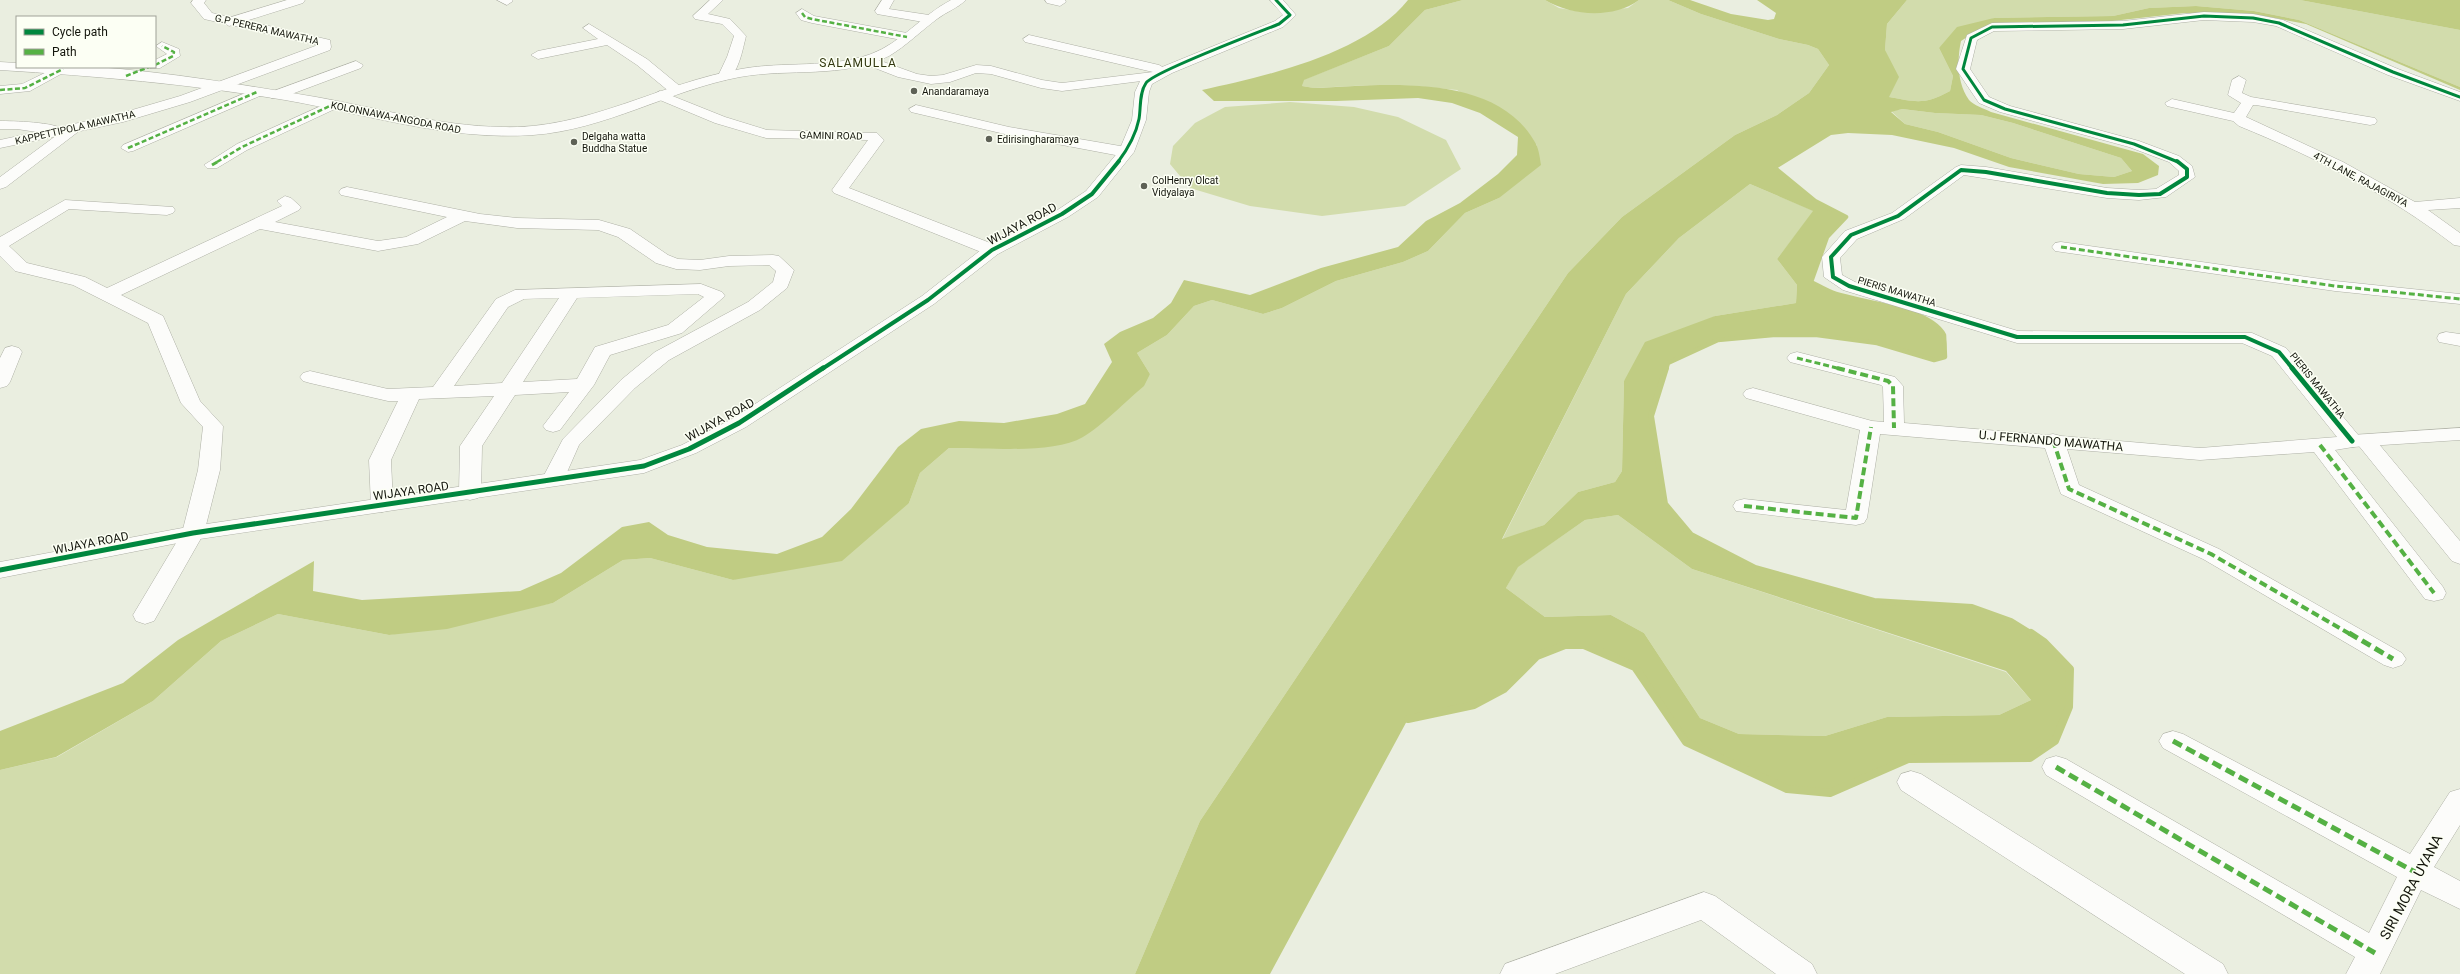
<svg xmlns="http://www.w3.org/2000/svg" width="2460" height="974" font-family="Roboto,sans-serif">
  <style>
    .green { fill: #d2dcac }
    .water { fill: #c0cc83; fill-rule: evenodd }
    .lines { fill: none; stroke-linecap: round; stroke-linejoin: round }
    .stream-far2 { stroke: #c0cc83; stroke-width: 4.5 }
    .stream-far1 { stroke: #c0cc83; stroke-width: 6 }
    .stream { stroke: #c0cc83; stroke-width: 8 }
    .street-casing { stroke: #aeb0a5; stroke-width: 1 }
    .secondary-casing { stroke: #aeb0a5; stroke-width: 1 }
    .primary-casing { stroke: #aeb0a5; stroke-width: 1 }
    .street { fill: #fcfcfa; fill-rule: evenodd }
    .secondary { fill: #fcfcfa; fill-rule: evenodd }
    .primary { fill: #fcfcfa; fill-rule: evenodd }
    .quiet-far3 { stroke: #55b144; stroke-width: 2.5; stroke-dasharray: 5 2.5; stroke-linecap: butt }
    .quiet-far2 { stroke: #55b144; stroke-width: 3; stroke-dasharray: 6 3; stroke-linecap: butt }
    .quiet-far1 { stroke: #55b144; stroke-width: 4; stroke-dasharray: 8 4; stroke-linecap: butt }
    .quiet { stroke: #55b144; stroke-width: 5; stroke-dasharray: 10 5; stroke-linecap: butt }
    .cycleway-far2-casing { stroke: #fcfff4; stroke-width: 4.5 }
    .cycleway-far1-casing { stroke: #fcfff4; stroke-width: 6 }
    .cycleway-casing { stroke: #fcfff4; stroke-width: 8 }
    .cycleway-far2 { stroke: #00873e; stroke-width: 3 }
    .cycleway-far1 { stroke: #00873e; stroke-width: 4 }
    .cycleway { stroke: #00873e; stroke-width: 5 }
    .poi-dot { fill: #5e6156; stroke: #fcfff4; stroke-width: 1.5 }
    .labels { text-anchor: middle; stroke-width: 3; stroke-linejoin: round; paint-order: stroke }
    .far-street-label { font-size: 10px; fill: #13150c; stroke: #fcfff4 }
    .far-poi-label { font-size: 10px; fill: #13150c; stroke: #fcfff4; text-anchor: start }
    .far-quarter-label { font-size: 12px; letter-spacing: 1px; fill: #31370f; stroke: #fcfff4 }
    .street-label { font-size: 12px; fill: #13150c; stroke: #fcfff4 }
    .near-street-label { font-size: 14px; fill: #13150c; stroke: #fcfff4 }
  </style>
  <rect width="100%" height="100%" fill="#eaeee0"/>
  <path class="green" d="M 1463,0 L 1545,0 L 1559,8 L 1583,12 L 1628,8 L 1639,0 L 1668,0 L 1701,14 L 1779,39 L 1808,45 L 1818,49 L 1829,65 L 1809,93 L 1777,115 L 1735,135 L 1622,217 L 1568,273 L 1200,821 L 1135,974 L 0,974 L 0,770 L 57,757 L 153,701 L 221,641 L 278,614 L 389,635 L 553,603 L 623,560 L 650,558 L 733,580 L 909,503 L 920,473 L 949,448 L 1041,447 L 1150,374 L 1137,353 L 1167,335 L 1194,306 L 1212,300 L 1263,314 L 1282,308 L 1336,281 L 1403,262 L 1428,251 L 1465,213 L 1499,198 L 1537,145 L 1457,90 L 1415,86 L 1372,85 L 1314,88 L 1302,86 L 1303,80 L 1389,46 L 1425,10 Z
    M 1907,0 L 2300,0 L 2460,30 L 2460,87 L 2299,20 L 2254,11 L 2196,6 L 2149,8 L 2113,16 L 1994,18 L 1939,48 L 1953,76 L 1950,91 C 1925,105 1916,102 1889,97 L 1885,50 L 1887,24 Z
    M 1290,102 L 1354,107 L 1398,117 L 1446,140 L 1461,169 L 1405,206 L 1322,216 L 1250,206 L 1190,188 L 1170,164 L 1173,146 L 1195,123 L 1225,107 Z
    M 1902,109 L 1935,113 L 1981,115 L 2013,123 L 2121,158 L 2132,171 L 2114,177 L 2079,174 L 2011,158 L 1938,132 L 1905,124 L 1891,111 Z
    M 1750,184 L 1814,211 L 1777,259 L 1797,285 L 1796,303 L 1715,316 L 1624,381 L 1622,471 L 1615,482 L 1578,492 L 1544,525 L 1502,540 L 1626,294 L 1679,238 Z
    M 1618,515 L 1692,569 L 2006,672 L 2031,700 L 1999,715 L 1887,717 L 1825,736 L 1739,734 L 1700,718 L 1644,633 L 1611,615 L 1545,617 L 1506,588 L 1517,567 L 1585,520 Z"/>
  <path class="water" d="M 1408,0 L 1463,0 L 1425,10 L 1389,46 L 1304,80 L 1302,86 L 1314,88 C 1383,85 1497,71 1536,144 C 1539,150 1540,159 1541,165 L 1499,198 L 1465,213 L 1428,251 L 1403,262 L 1336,281 L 1282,308 L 1263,314 L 1212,300 L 1194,306 L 1167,335 L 1137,353 L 1150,374 L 1144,386 C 1126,401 1102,426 1083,437 C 1052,455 985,447 949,448 L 920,473 L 909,503 L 842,561 L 733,580 L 650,558 L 623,560 L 553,603 L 447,629 L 389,635 L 278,614 L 221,641 L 153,701 L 56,757 L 0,770 L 0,731 L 123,683 L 178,640 L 314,561 L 313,591 L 362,600 L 520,591 L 561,573 L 622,527 L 649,522 L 668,535 L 707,547 L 777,554 L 822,537 L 851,509 L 898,447 L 921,429 L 959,421 L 1004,423 L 1057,414 L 1085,404 L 1112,362 L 1104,344 L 1120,332 L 1153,318 L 1171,303 L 1184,280 L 1250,295 L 1321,268 L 1398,247 L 1426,221 L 1460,203 L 1498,174 L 1517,155 L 1518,137 L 1480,113 L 1452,103 L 1418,98 L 1336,101 L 1214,101 L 1202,90 C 1266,76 1365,54 1408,0 Z
    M 1545,0 L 1639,0 C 1613,19 1572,16 1545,0 Z
    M 1668,0 L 1690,0 L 1731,14 L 1768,20 L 1774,19 L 1776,13 L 1757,0 L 1907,0 L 1887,24 L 1885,50 L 1899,77 L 1889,97 C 1916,102 1925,105 1950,91 L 1953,76 L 1939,48 L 1957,27 L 1994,18 L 2113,16 L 2149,8 L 2196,6 L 2254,11 L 2299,20 L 2460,87 L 2460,90 L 2306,24 L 2253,14 L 2185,13 L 2112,21 L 2008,23 L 1981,28 L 1961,41 C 1957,60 1957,83 1969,100 C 1973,105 1985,109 1991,112 L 2143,154 L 2159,166 L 2158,175 L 2138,183 L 2103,184 L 2009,167 L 1954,148 L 1892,135 L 1848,133 L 1831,135 L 1776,169 L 1815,201 L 1846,217 L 1827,237 L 1811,282 C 1818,286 1825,290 1833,293 C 1859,304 1922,309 1940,328 C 1948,337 1947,346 1945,357 L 1934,360 L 1877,343 L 1817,335 L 1773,335 L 1718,340 L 1668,363 L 1651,416 L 1665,504 L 1691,535 L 1755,568 L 1874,601 L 1972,607 L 2011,621 L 2044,642 L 2070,669 L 2069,707 L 2055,741 L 2030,758 L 1908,759 L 1830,793 L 1787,789 L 1686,742 L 1635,667 L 1584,645 L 1565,645 L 1537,656 L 1504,689 L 1474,705 L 1408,719 L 1270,974 L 1135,974 L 1200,821 L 1568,273 L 1622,217 L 1735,135 L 1777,115 L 1809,93 L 1829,65 L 1818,49 L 1808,45 L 1779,39 L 1701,14 ZM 1902,109 L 1935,113 L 1981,115 L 2013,123 L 2121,158 L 2132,171 L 2114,177 L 2079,174 L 2011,158 L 1938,132 L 1905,124 L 1891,112 ZM 1750,184 L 1813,211 L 1777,259 L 1797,285 L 1796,303 L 1715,316 L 1645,342 L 1624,381 L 1622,471 L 1615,482 L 1578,492 L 1544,525 L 1502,539 L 1626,294 L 1679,238 ZM 1618,515 L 1692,569 L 2006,671 L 2031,700 L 1999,715 L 1887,717 L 1825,736 L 1739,734 L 1700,718 L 1644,633 L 1611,615 L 1545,617 L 1506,588 L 1518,567 L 1585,520 Z
    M 2300,0 L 2460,0 L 2460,30 Z"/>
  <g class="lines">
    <path class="stream-far2" d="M 1666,369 L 1668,363 L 1718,340 L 1773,335 L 1817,335 L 1877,343 L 1934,360 L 1945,357 L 1944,335 C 1930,308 1864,303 1836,294 C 1827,291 1819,286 1811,282 L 1827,237 L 1846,217 L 1815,201 L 1776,169"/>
    <path class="stream-far1" d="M 1666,368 L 1651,416 L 1665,504 L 1691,535 L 1755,568 L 1874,601 L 1972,607 L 2011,621 L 2032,634"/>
    <path class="stream" d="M 1408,719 L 1474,705 L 1504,689 L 1537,656 L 1565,645 L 1584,645 L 1635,667 L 1686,742 L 1787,789 L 1830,793 L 1908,759 L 2030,758 L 2055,741 L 2069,707 L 2070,669 L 2044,642 L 2031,633"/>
    <defs>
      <path id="street" d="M 287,0 L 305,0 L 303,3 L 233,25 L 229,26 L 223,22 L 225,19 Z
        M 497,0 L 512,0 L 513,1 L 507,5 Z
        M 710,0 L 723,0 L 708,14 L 730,19 L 746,36 C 743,48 738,77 725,80 L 718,76 L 727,57 L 734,36 L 722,24 L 695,19 L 693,16 Z
        M 882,0 L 894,0 L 889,9 L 929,15 L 935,19 L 929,23 L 877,14 L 875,11 Z
        M 1045,0 L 1065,0 L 1066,2 L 1060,6 L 1047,3 Z
        M 802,9 L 814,16 L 907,33 L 913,37 L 907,41 L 812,23 L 801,20 L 796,13 Z
        M 2204,12 L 2253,14 L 2283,20 L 2398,69 L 2460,92 L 2460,101 L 2388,75 L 2276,26 L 2253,22 L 2204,20 L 2123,29 L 1994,31 L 1977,40 L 1970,69 L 1989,97 L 2010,106 L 2139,141 L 2179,156 L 2192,166 L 2195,177 L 2166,197 L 2139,200 L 2107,198 L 1964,175 L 1904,219 L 1857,239 L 1840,258 L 1842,275 L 1855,282 L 2018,331 L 2252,333 L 2286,348 L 2359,436 L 2366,435 L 2373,437 L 2460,541 L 2460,564 L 2452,561 L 2359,446 L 2335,450 L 2443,587 L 2446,593 L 2443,599 L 2434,601 L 2425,599 L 2314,452 L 2200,460 L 2067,449 L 2079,485 L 2219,549 L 2402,653 L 2406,659 L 2402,665 L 2393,668 L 2384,665 L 2203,559 L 2061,494 L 2045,448 L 1880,434 L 1867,518 L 1864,523 L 1856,525 L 1736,511 L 1733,506 L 1736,501 L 1744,499 L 1846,510 L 1860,430 L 1746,398 L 1743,394 L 1746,390 L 1753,388 L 1872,421 L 1884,422 L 1883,387 L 1881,385 L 1790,362 L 1787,358 L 1790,354 L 1797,352 L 1895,377 L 1903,386 L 1904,423 L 2047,435 L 2053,434 L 2061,436 L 2200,448 L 2337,437 L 2272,356 L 2242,343 L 2017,343 L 1843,290 L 1824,277 L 1822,257 L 1845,231 L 1892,213 L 1956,167 L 1961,165 L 1986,167 L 2107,188 L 2139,190 L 2156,189 L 2179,175 L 2179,171 L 2169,162 L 2129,147 L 2000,112 L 1979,103 L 1956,69 L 1967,35 L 1992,23 L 2123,21 Z
        M 589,24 L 647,59 L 681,87 L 683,90 L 681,93 L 671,93 L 637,65 L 607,45 L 538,59 L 531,55 L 538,51 L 598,39 L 583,28 Z
        M 1029,35 L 1159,65 L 1166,69 L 1162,72 L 1164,75 L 1162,78 L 1157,79 L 1062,91 L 1041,88 L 991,74 L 976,73 L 950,82 L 931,84 L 898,77 L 862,63 L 860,60 L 867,56 L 917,74 L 931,76 L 943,75 L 976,65 L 991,66 L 1042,80 L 1062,83 L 1153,72 L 1025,42 L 1023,39 Z
        M 162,42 L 179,49 L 180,56 L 160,68 L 150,68 L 155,67 L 155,60 L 167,54 L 156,46 Z
        M 356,61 L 363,65 L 361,68 L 281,98 L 271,98 L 269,95 L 271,92 Z
        M 57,67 L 68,67 L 70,69 L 30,91 L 0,94 L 0,86 L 22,84 Z
        M 2239,76 L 2246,80 L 2242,93 L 2251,97 L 2375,118 L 2377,121 L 2375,124 L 2370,125 L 2256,105 L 2253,105 L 2246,117 L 2343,162 L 2415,202 L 2460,198 L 2460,208 L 2428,210 L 2460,233 L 2460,246 L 2454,245 C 2388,194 2315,157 2239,126 L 2233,121 L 2167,106 L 2165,103 L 2172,99 L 2234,113 L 2241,103 L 2228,95 L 2232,80 Z
        M 257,88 L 262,89 L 264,92 L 262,95 L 133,151 L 128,152 L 121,148 L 123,145 Z
        M 660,91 L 725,117 L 767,130 L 877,133 L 884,140 L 849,188 L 998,246 L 1001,250 L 998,254 L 986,254 L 834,193 L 832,190 L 868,140 L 766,138 L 715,123 L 655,98 L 653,95 Z
        M 332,101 L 337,102 L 339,105 L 337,108 L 247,150 L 217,168 L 207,168 L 204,165 L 237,144 Z
        M 916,105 L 1009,127 L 1126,147 L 1134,152 L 1126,157 L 1009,135 L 911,112 L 909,109 Z
        M 0,121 C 12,121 56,122 64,130 L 76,124 L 83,128 L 6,187 L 0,189 L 0,177 L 57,135 L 17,129 L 0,129 Z
        M 347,187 L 480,214 L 517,218 L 599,220 L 630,229 L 668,255 L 678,259 L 700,260 L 729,256 L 773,255 L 779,256 L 794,270 L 787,288 L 760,310 L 669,360 L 635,388 L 579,445 L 564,479 L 561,484 L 553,486 L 545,484 L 542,479 L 563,439 L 621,380 L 655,352 L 748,302 L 773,282 L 776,271 L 769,265 L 729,266 L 700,270 L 676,269 L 656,263 L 618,237 L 598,230 L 517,228 L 465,221 L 418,244 L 378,251 L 260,229 L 121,295 L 163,316 L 200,401 L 223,426 L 220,470 L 204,533 L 154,621 L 145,624 L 136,621 L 133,615 L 182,533 L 198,470 L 203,427 L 181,403 L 148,323 L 73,285 L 15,271 L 0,256 L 0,237 L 65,200 L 173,207 L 175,210 L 173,213 L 167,215 L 69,209 L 9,246 L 27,263 L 85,277 L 107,288 L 282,206 L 277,201 L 285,196 L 291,198 L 301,207 L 299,210 L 275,222 L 378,241 L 406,237 L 447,217 L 341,195 L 339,192 L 341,189 Z
        M 2061,242 L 2335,281 L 2460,294 L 2460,304 L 2335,291 L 2055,251 L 2052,247 L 2055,243 Z
        M 701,284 L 722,292 L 725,296 L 682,333 L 610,355 L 594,385 L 560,430 L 553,432 L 546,430 L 543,426 L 569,392 L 515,395 L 482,446 L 481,493 L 478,498 L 470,500 L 462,498 L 459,493 L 460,446 L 494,396 L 419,399 L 391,460 L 393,505 L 390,510 L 382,512 L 374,510 L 371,505 L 369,460 L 398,401 L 388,401 L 310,383 L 303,381 L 300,377 L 303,373 L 310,371 L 388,389 L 433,387 L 496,299 L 515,290 ZM 698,294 L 704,297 L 668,325 L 595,347 L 577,379 L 523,382 L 577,298 ZM 559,298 L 502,383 L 454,386 L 508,307 L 524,299 Z
        M 2446,332 L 2460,334 L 2460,346 L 2439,342 L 2437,338 L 2439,334 Z
        M 12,346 L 19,348 L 22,352 L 10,382 L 7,386 L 0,388 L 0,358 L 5,348 Z
        M 2173,731 L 2183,734 L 2410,854 L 2450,792 L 2460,789 L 2460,825 L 2434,867 L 2460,881 L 2460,909 L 2421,890 L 2380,974 L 2346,974 L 2355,957 L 2046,775 L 2042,767 L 2046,759 L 2056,756 L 2066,759 L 2369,933 L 2397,877 L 2163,748 L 2159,741 L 2163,734 Z
        M 1911,771 L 1921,774 L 2223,964 L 2228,974 L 2185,974 L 1901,790 L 1897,782 L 1901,774 Z
        M 1704,892 L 1715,896 L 1812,964 L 1817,974 L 1776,974 L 1701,920 L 1555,974 L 1500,974 L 1505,964 Z"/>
      <path id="secondary" d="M 193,0 L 206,0 L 204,3 L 212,13 L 330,40 L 331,47 L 330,50 L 190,102 L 123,122 L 0,148 L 0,140 L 115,115 L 180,96 L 318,45 L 204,19 L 191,3 Z
        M 1270,0 L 1283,0 L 1296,15 L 1283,27 L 1172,73 L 1152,84 L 1149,92 L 1146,120 L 1134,152 L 1098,197 L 1068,217 L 998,254 L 934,304 L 746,427 L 696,453 L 644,473 L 193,540 L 0,578 L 0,562 L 193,526 L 640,460 L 682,445 L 732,419 L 922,296 L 986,246 L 1056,211 L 1086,191 L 1119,151 L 1132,120 L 1135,92 L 1141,79 L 1162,67 L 1275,21 L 1283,15 Z
        M 2460,428 L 2460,440 L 2352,447 L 2345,445 L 2341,441 L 2345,437 L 2352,435 Z"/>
      <path id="primary" d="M 951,0 L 966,0 C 958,8 946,12 937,19 C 921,31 906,46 889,56 C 843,79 789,68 740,77 C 670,90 605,130 533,135 C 449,141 366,114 285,100 C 190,84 95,76 0,70 L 0,62 L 17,63 L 17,67 C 43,67 69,66 95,67 C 169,72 243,85 316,97 C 378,108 439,126 502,127 C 586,130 660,83 741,69 C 784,61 829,69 871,54 C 901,43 922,15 951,0 Z"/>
    </defs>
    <use href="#street" class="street-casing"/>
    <use href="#secondary" class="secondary-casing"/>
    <use href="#primary" class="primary-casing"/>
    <use href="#street" class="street"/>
    <use href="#secondary" class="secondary"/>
    <use href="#primary" class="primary"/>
    <path class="quiet-far3" d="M 802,13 L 805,17 L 812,19 L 907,37
      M 155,65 L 173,56 L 174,52 L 162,46
      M 126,76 L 149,67
      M 0,90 L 25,88 L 63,69
      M 128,148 L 257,92
      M 217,162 L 242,147 L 332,105"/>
    <path class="quiet-far2" d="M 212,165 L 219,161
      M 2061,247 L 2335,286 L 2460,299
      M 1797,358 L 1841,369"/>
    <path class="quiet-far1" d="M 1837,368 L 1888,381 L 1893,386 L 1894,428
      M 2053,440 L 2069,489 L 2211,554 L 2350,634
      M 2320,445 L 2434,593
      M 1744,506 L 1856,518 L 1871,427"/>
    <path class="quiet" d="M 2349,633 L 2393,659
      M 2173,741 L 2415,872
      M 2056,767 L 2375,953"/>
    <defs>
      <path id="cycleway-far2" d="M 1118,162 C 1127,150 1136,134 1139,119 C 1141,108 1139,93 1146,83 C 1153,72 1259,32 1279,24 L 1290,15 L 1276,0
        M 2178,162 L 2134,144 L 2005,109 L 1984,100 L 1963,69 L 1971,38 L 1992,27 L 2123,25 L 2204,16 L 2253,18 L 2279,23 L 2393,72 L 2460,97"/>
      <path id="cycleway-far1" d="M 2177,161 L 2187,169 L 2187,177 L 2160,194 L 2139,195 L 2107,193 L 1986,172 L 1961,170 L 1898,216 L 1851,235 L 1831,257 L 1833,277 L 1849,286 L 2017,337 L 2245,337 L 2279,352 L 2293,369
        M 822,369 L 928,300 L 992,250 L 1062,214 L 1092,194 L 1119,161"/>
      <path id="cycleway" d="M 2292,368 L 2352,441
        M 0,570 L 193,533 L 644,466 L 689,449 L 739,423 L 823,368"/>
    </defs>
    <use href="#cycleway-far2" class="cycleway-far2-casing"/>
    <use href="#cycleway-far1" class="cycleway-far1-casing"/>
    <use href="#cycleway" class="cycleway-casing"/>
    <use href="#cycleway-far2" class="cycleway-far2"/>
    <use href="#cycleway-far1" class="cycleway-far1"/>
    <use href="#cycleway" class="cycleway"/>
  </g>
  <g class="poi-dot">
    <circle cx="914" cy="91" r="4"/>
    <circle cx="989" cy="139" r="4"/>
    <circle cx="574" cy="142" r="4"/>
    <circle cx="1144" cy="186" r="4"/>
  </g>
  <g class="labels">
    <g class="far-street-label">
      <text transform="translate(267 29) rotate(13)" y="4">G.P PERERA MAWATHA</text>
      <text transform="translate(396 117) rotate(11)" y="4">KOLONNAWA-ANGODA ROAD</text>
      <text transform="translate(75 127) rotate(-13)" y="4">KAPPETTIPOLA MAWATHA</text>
      <text transform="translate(831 135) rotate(1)" y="4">GAMINI ROAD</text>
      <text transform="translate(2361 179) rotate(28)" y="4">4TH LANE, RAJAGIRIYA</text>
      <text transform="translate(1897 291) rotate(17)" y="4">PIERIS MAWATHA</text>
      <text transform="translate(2318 385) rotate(51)" y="4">PIERIS MAWATHA</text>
    </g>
    <g class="far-poi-label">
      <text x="922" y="95">Anandaramaya</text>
      <text x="582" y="140">Delgaha watta<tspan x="582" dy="12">Buddha Statue</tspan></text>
      <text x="997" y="143">Edirisingharamaya</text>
      <text x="1152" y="184">ColHenry Olcat<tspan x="1152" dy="12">Vidyalaya</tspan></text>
    </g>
    <g class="far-quarter-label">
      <text x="858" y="67">SALAMULLA</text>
    </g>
    <g class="street-label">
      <text transform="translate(1022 224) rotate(-28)" y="4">WIJAYA ROAD</text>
      <text transform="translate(720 420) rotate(-29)" y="4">WIJAYA ROAD</text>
      <text transform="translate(2051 441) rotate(5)" y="4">U.J FERNANDO MAWATHA</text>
      <text transform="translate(411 491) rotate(-8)" y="4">WIJAYA ROAD</text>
      <text transform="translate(91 543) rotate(-11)" y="4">WIJAYA ROAD</text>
    </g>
    <g class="near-street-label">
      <text transform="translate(2411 887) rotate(-62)" y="5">SIRI MORA UYANA</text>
    </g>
  </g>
  <rect x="16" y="16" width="140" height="52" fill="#fcfff4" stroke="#9fa197"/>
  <rect x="24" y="29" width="20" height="6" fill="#00873e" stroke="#9fa197"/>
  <text x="52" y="36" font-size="12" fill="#13150c">Cycle path</text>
  <rect x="24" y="49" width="20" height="6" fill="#55b144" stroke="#9fa197"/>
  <text x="52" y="56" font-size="12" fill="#13150c">Path</text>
</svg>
